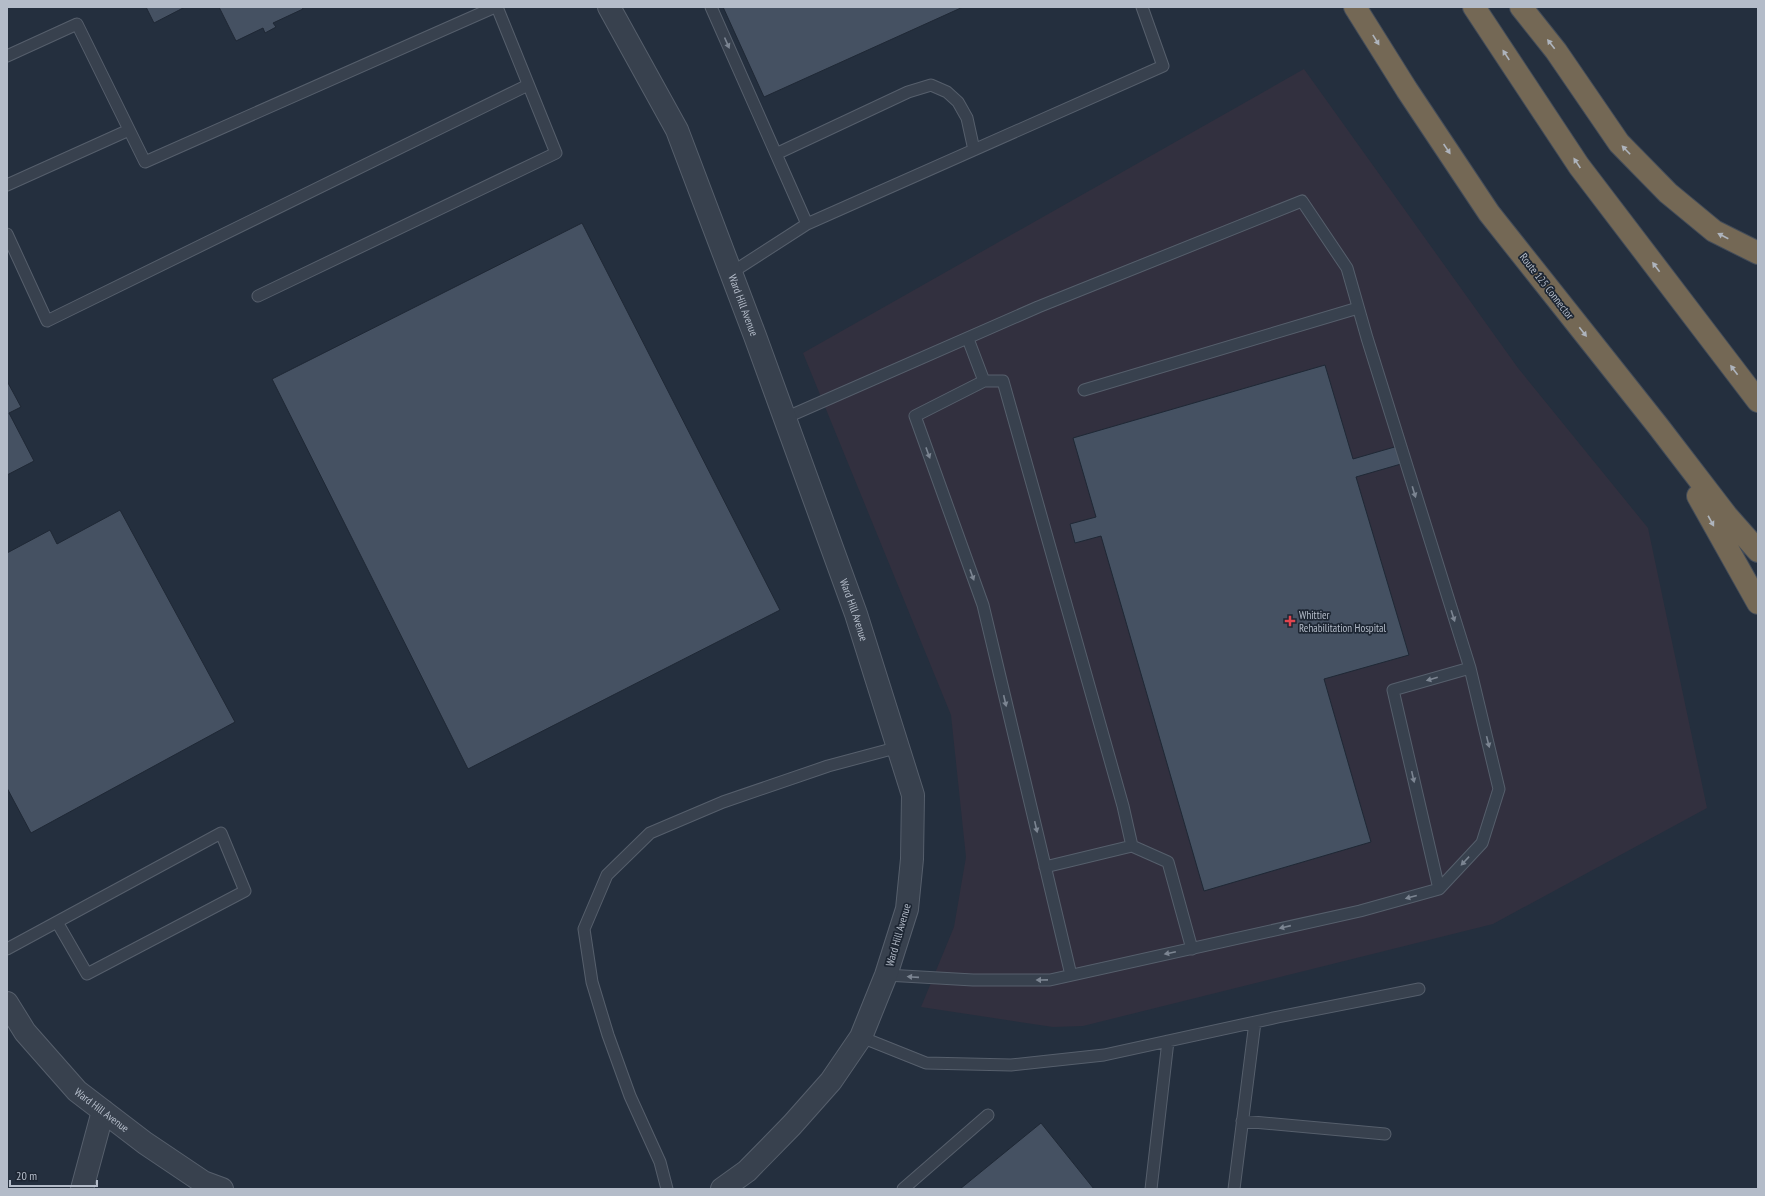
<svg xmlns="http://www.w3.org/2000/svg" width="1765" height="1196" font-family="'PT Sans Narrow',sans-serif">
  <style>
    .medical { fill: #32303f }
    .building { fill: #455162; stroke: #1f2835 }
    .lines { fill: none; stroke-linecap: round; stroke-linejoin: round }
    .lane-casing { stroke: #565f6c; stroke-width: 13 }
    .street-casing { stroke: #565f6c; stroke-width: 24 }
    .highway-casing { stroke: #434c59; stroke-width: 24 }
    .lane { stroke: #38414e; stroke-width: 11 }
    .street { stroke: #38414e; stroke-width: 22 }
    .highway { stroke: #746855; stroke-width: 22 }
    .oneway { fill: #aeb4bd }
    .oneway2 { fill: #7c8592 }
    .health-dot { fill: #e0444e; stroke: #1d2633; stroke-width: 1.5 }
    .labels { text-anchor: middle; stroke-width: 3.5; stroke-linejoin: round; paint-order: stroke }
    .street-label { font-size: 11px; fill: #b4bcc9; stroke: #1d2633 }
    .poi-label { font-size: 11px; fill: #b4bcc9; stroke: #1d2633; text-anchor: start }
  </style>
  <rect width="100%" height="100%" fill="#242f3e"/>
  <path class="medical" d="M 1304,69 L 1518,368 L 1648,528 L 1707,808 L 1493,924 L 1083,1026 L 1053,1027 L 921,1007 L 954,927 L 966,857 L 951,715 L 803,353 Z"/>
  <path class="building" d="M 146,7 L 185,7 L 154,23 Z
    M 219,7 L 302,7 L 303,9 L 273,23 L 276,27 L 265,33 L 263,28 L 236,41 Z
    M 723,7 L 963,7 L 764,97 Z
    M 582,223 L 780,610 L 468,769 L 272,379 Z
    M 1325,365 L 1353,459 L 1398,446 L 1401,464 L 1356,477 L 1409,655 L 1324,679 L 1371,842 L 1204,891 L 1101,536 L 1075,543 L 1070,524 L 1096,517 L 1073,438 Z
    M 7,381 L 21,407 L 9,413 L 34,461 L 7,475 Z
    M 120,510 L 235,722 L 31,833 L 7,788 L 7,553 L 50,530 L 57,544 Z
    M 1041,1123 L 1094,1189 L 960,1189 Z"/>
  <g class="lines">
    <defs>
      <path id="lane" d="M 711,7 L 807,224
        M 7,56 L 77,24 L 145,162 L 495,7
        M 776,154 L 908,92 L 931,85 L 947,92 L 958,102 L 967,118 L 974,150
        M 7,185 L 129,130
        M 7,234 L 47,321 L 528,85
        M 731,273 L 807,224 L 1163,66 L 1142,7
        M 258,296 L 556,153 L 497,7
        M 968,339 L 984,381 L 915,416 L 983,605 L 1071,975
        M 984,381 L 1003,381 L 1123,806 L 1132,846 L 1168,862 L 1192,949
        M 1084,390 L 1358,308
        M 785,418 L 1038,307 L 1302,201 L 1347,268 L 1367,338 L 1470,668 L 1499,789 L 1482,843 L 1439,889
        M 1045,867 L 1132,846
        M 7,949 L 221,833 L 245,891 L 87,974 L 57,922
        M 886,975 L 973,980 L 1050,980 L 1360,911 L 1439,889 L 1393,690 L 1470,668
        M 861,1037 L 926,1063 L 1011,1065 L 1104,1055 L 1278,1017 L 1419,989
        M 1242,1121 L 1385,1134
        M 667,1189 L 660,1162 L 630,1096 L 608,1035 L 592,982 L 584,929 L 607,875 L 650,833 L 723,802 L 828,766 L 899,747
        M 903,1189 L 988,1115
        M 1151,1189 L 1168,1041
        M 1234,1189 L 1255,1022"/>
      <g id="street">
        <path id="s1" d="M 609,7 L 677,130 L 755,336 L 856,614 L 913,795 L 912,859 L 907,909 L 886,975 L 861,1037 L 831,1081 L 792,1125 L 747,1171 L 722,1189"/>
        <path id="s2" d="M 7,1003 L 25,1032 L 77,1091 L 145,1143 L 203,1182 L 222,1189"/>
        <path d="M 82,1189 L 103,1111"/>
      </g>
      <path id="highway" d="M 1355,7 L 1407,90 L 1489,213 L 1658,426 L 1727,516 L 1758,551
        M 1474,7 L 1579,166 L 1758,401
        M 1521,7 L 1556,51 L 1619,143 L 1668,193 L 1714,231 L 1758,253
        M 1698,496 L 1758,603"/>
    </defs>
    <use href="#lane" class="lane-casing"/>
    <use href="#street" class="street-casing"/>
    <use href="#highway" class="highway-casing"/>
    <use href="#lane" class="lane"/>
    <use href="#street" class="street"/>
    <use href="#highway" class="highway"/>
  </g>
  <defs><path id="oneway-solid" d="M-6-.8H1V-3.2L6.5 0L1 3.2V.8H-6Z"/></defs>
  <g class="oneway">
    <use href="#oneway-solid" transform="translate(1376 40) rotate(58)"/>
    <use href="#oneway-solid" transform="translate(1551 44) rotate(-128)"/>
    <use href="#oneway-solid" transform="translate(1506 55) rotate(-123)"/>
    <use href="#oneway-solid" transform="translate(1447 149) rotate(56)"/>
    <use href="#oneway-solid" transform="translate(1626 150) rotate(-134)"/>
    <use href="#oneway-solid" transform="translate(1577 163) rotate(-124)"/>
    <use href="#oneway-solid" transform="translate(1723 236) rotate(-153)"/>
    <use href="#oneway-solid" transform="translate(1656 267) rotate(-127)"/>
    <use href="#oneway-solid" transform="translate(1583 332) rotate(52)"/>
    <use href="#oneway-solid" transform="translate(1734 370) rotate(-127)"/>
    <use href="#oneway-solid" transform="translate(1711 521) rotate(61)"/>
  </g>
  <g class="oneway2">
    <use href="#oneway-solid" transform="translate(727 43) rotate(66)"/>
    <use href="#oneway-solid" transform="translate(928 453) rotate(70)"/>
    <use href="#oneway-solid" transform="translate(1414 492) rotate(73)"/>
    <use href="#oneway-solid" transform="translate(972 575) rotate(70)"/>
    <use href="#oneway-solid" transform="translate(1453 616) rotate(72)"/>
    <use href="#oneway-solid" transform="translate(1432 679) rotate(164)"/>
    <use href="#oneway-solid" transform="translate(1005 701) rotate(77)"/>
    <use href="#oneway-solid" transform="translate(1488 742) rotate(76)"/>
    <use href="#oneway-solid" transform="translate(1413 777) rotate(77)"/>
    <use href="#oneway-solid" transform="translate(1036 827) rotate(77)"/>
    <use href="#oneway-solid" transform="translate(1465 861) rotate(133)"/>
    <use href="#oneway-solid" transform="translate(1411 897) rotate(165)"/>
    <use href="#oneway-solid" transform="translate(1285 927) rotate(167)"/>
    <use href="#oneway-solid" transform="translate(1170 953) rotate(168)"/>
    <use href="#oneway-solid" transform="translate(913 977) rotate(-176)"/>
    <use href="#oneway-solid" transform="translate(1042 980) rotate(179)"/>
  </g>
  <path class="health-dot" d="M1288 615h4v4h4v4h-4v4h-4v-4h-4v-4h4z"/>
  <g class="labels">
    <g class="street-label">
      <text transform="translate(1547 286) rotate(52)" y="4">Route 125 Connector</text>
      <text dy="4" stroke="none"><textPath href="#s1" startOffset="328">Ward Hill Avenue</textPath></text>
      <text dy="4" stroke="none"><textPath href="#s1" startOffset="652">Ward Hill Avenue</textPath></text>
      <text transform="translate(898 935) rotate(-74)" y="4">Ward Hill Avenue</text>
      <text dy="4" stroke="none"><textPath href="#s2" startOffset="144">Ward Hill Avenue</textPath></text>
    </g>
    <g class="poi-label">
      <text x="1299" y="619">Whittier<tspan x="1299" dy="13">Rehabilitation Hospital</tspan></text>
    </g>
  </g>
  <rect width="1765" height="1196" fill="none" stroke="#b4bcc9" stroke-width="16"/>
  <path d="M10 1180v6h87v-6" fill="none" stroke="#b4bcc9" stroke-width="2"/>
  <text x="16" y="1180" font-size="12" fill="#b4bcc9" stroke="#1d2633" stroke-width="3" paint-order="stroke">20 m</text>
</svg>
